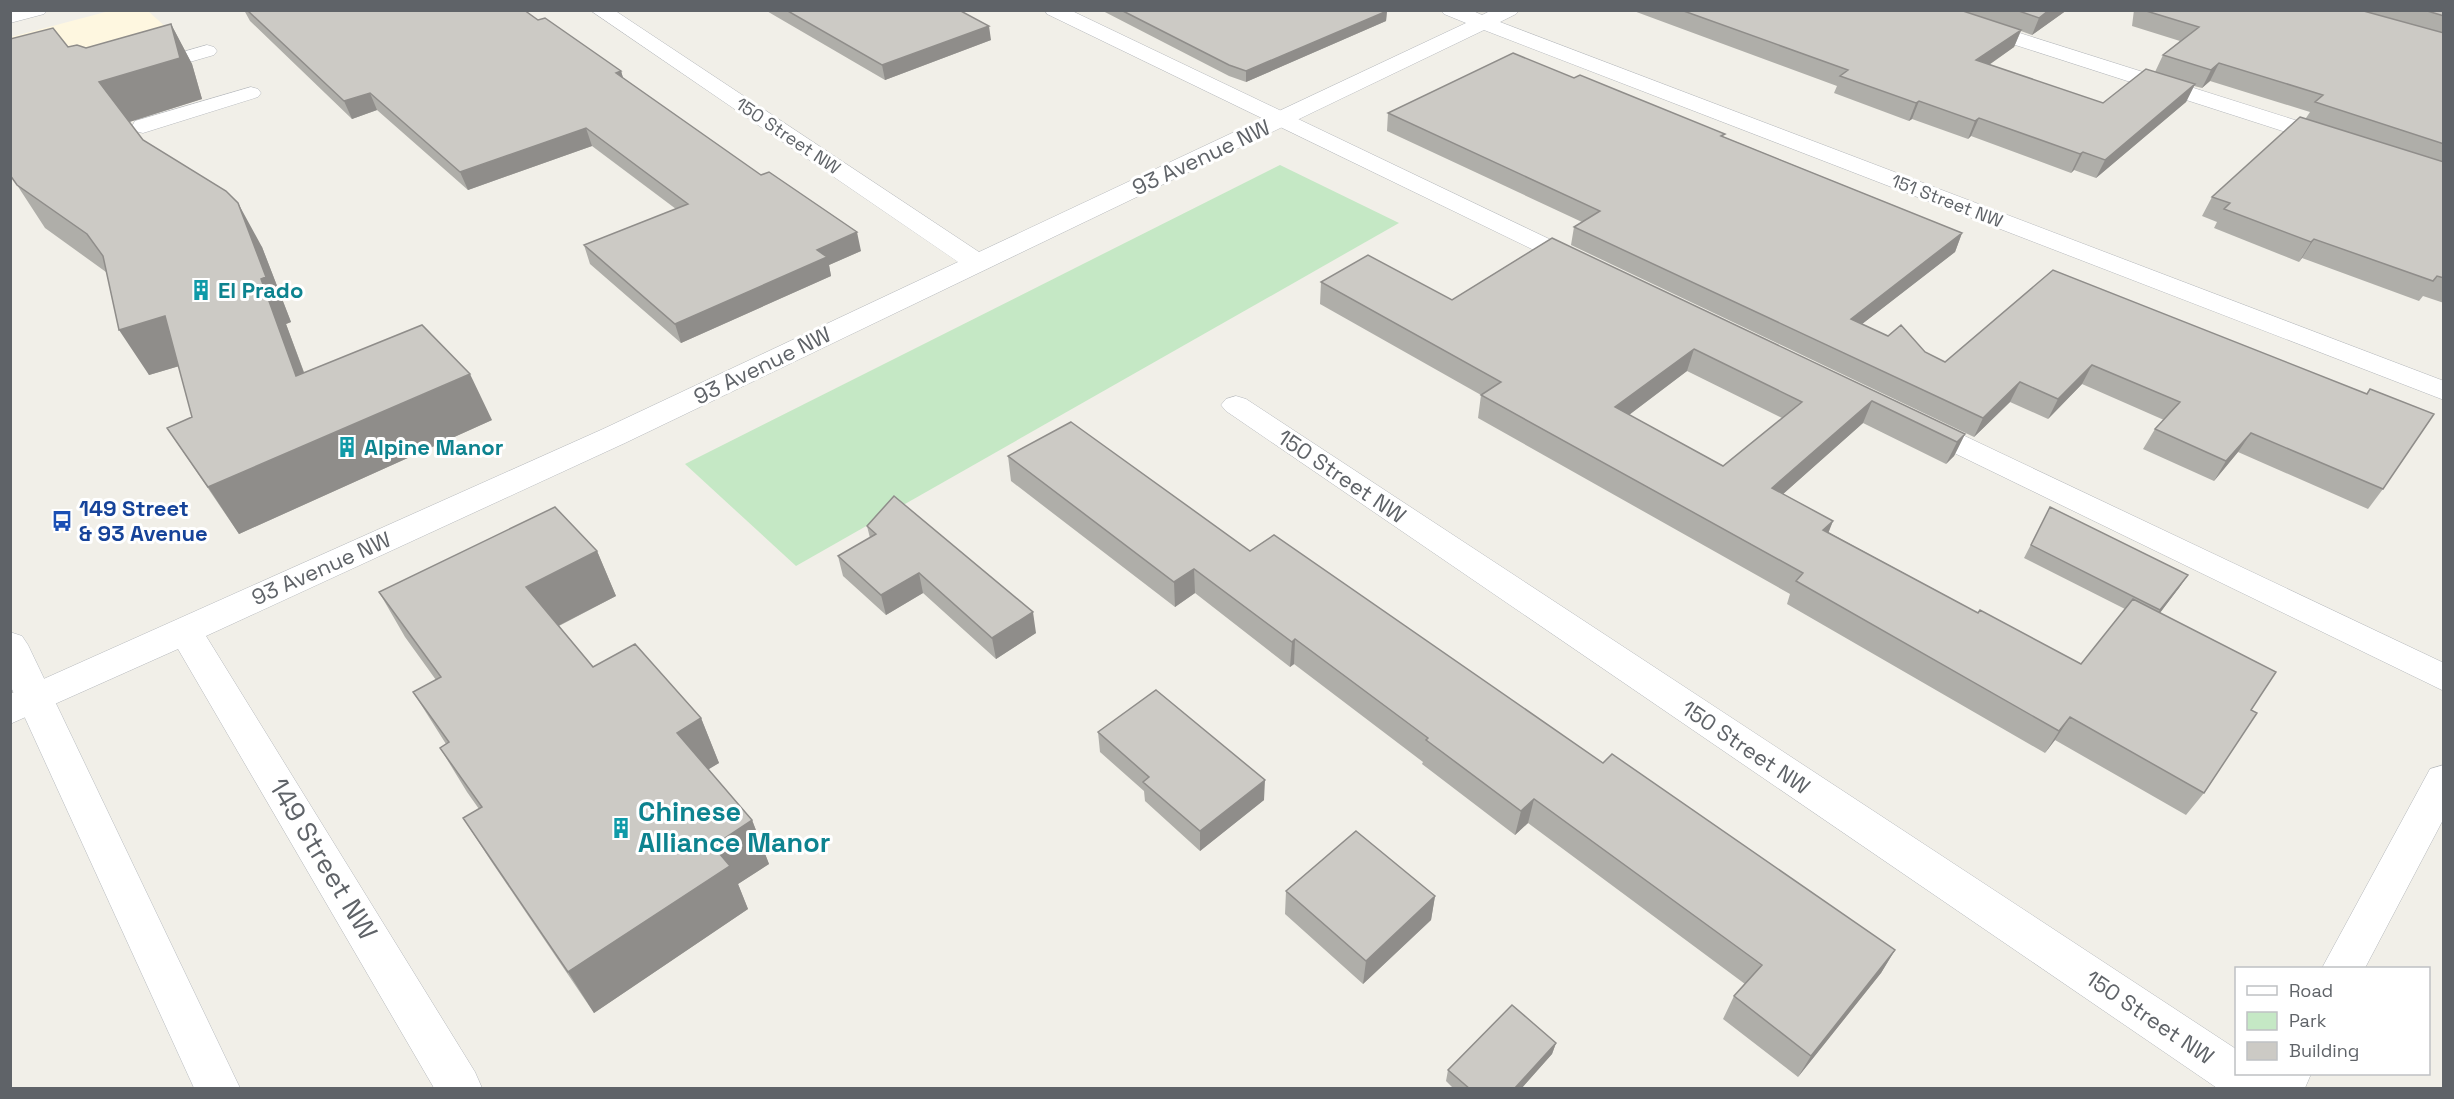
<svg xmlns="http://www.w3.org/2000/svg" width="2454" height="1099" font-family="'Space Grotesk',sans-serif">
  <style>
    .commercial { fill: #fef7e0 }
    .green { fill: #c5e8c5 }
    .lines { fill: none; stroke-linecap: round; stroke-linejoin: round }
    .service-casing { stroke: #b5b8bc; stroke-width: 1 }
    .minor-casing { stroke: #b5b8bc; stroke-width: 1 }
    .tertiary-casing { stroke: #b5b8bc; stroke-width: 1 }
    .secondary-casing { stroke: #b6babf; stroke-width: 1 }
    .service { fill: #fff; fill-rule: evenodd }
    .minor { fill: #fff; fill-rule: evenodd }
    .tertiary { fill: #fff; fill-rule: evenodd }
    .secondary { fill: #fff; fill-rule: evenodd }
    .wall { fill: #afaea9; fill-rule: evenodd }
    .shaded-wall { fill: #8f8d8a }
    .building { fill: #cccac5; stroke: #8f8d8a; stroke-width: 1.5; fill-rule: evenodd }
    .labels { text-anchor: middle; stroke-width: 6; stroke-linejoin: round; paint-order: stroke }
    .far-street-label { font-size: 18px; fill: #5f6368; stroke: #fff }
    .street-label { font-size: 22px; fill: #5f6368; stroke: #fff }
    .culture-label { font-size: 22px; font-weight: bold; fill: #0d838f; stroke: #fff; text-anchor: start }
    .transit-label { font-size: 22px; font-weight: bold; fill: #164399; stroke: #fff; text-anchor: start }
    .near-culture-label { font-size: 27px; font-weight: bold; fill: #0d838f; stroke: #fff; text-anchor: start }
    .near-street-label { font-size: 27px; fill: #5f6368; stroke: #fff }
  </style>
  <rect width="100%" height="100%" fill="#f1efe8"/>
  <path class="commercial" d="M 113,10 L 148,11 L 177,37 L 11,82 L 11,37 Z"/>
  <path class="green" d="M 1280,165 L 1399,223 L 796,566 L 685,464 Z"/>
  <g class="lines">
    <defs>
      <path id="service" d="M 1045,10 L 1070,10 L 1589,258 L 1592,263 L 1589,268 L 1580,270 L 1571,268 L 1047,14 Z
        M 1917,10 L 1947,10 L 2339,134 L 2342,139 L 2339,144 L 2331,146 L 2323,144 L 1919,14 Z
        M 207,45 L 214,47 L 217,51 L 214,55 L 148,74 L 141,72 L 138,68 L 141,64 Z
        M 251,87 L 258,89 L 261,93 L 258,97 L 143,133 L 135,131 L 132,126 L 135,121 Z
        M 1923,418 L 1933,421 L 2444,663 L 2444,691 L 1913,433 L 1909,427 L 1913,421 Z"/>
      <path id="minor" d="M 590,10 L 614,10 L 979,252 L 1466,23 L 1444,14 L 1441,10 L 1471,10 L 1482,15 L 1492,10 L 1519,10 L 1516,14 L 1500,22 L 2444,381 L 2444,400 L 1484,30 L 625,443 L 206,636 L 475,1072 L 482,1088 L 434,1088 L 178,649 L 10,724 L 10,694 L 603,429 L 958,262 Z
        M 1236,396 L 1246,399 L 2236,1049 L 2236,1074 L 2311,1074 L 2305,1088 L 2217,1088 L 1226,411 L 1221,405 L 1226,399 Z
        M 2444,765 L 2444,818 L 2365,968 L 2322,968 L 2430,769 Z"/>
      <path id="tertiary" d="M 47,10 L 44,14 L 10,23 L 10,11 Z"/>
      <path id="secondary" d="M 10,632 L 22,636 L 28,645 L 240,1088 L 194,1088 L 10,685 Z"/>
    </defs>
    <use href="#service" class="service-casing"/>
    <use href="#minor" class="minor-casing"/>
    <use href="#tertiary" class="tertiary-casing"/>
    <use href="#secondary" class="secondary-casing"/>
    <use href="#service" class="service"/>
    <use href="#minor" class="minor"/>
    <use href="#tertiary" class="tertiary"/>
    <use href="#secondary" class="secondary"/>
  </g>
  <path class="wall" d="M 244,10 L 524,10 L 538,20 L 621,71 L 623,78 L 861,251 L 829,265 L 831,276 L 681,343 L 590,264 L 584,245 L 676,209 L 592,146 L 468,190 L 377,110 L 352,119 L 250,21 Z
    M 765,10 L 959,10 L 991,40 L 885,80 Z
    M 1101,10 L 1387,10 L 1386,21 L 1246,82 L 1229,76 Z
    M 1631,10 L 2067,10 L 2032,35 L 2021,31 L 2014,47 L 1989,65 L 2103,103 L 2155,72 L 2163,55 L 2180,41 L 2132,26 L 2134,10 L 2444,10 L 2444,303 L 2423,296 L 2419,301 L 2302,258 L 2299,262 L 2214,228 L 2217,222 L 2202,216 L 2212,197 L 2306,118 L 2310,112 L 2210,81 L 2202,88 L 2194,86 L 2186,102 L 2096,178 L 2074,170 L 2071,173 L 1971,136 L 1968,139 L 1912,119 L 1909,121 L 1834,93 L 1837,86 Z
    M 171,24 L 192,64 L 202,99 L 129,122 L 143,140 L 262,247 L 291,322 L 286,324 L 304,372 L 492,420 L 239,534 L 167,428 L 192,417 L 179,366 L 149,375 L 106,272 L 45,228 L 17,185 L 68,47 L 86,48 Z
    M 1388,113 L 1724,137 L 1962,233 L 1955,252 L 1862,324 L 1945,362 L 2053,270 L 2383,489 L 2368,509 L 2238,452 L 2214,481 L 2143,449 L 2155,429 L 2164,420 L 2082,384 L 2048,419 L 2010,402 L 1974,437 L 1571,245 L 1574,227 L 1582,222 L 1387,131 Z
    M 1552,238 L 1965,434 L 1954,456 L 1946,464 L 1863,423 L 1783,494 L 1833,521 L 1828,532 L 1978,613 L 2081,664 L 2125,609 L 2024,558 L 2050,507 L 2188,575 L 2160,613 L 2251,710 L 2204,793 L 2186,815 L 2055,740 L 2045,753 L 1787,604 L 1790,594 L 1478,418 L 1481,395 L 1320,304 L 1321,282 L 1452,300 ZM 1687,371 L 1782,418 L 1723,466 L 1629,415 Z
    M 1008,456 L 1250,551 L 1603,763 L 1895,950 L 1881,973 L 1798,1077 L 1723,1019 L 1734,996 L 1745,984 L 1528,823 L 1515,835 L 1422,764 L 1423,762 L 1294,664 L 1290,667 L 1195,593 L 1175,607 L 1011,481 Z
    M 867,526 L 1036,633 L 996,659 L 923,593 L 886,615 L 843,576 L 838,556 L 870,538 Z
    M 597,551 L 616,596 L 559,626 L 593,667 L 701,718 L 719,763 L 708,769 L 752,820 L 769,864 L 738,884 L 748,909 L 594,1013 L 491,861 L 463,818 L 479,809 L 467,792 L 440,748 L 446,744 L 413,692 L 436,680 L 405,637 L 379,592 Z
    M 1098,732 L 1264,800 L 1200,851 L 1145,801 L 1144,791 L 1100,752 Z
    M 1286,891 L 1435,896 L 1431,920 L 1363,984 L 1285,914 Z
    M 1556,1043 L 1552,1054 L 1521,1089 L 1454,1089 L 1446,1081 L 1448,1070 Z"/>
  <path class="shaded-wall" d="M 2049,10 L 2067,10 L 2032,35 L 2039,18 Z
    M 1387,11 L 1386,21 L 1246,82 L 1246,71 Z
    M 171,24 L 192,64 L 202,99 L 123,124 L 99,82 Z
    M 989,26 L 991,40 L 885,80 L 882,65 Z
    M 2021,30 L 2014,47 L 1970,78 L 1976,60 Z
    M 2219,63 L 2210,81 L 2202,88 L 2211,70 Z
    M 621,71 L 626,88 L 616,73 Z
    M 2195,84 L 2186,102 L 2096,178 L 2105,160 Z
    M 370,93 L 377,110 L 352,119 L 344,101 Z
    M 1919,101 L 1912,119 L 1909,121 L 1916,103 Z
    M 1979,118 L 1971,136 L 1968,139 L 1975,121 Z
    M 586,128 L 592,146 L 468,190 L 460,172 Z
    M 2083,152 L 2074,170 L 2071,173 L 2080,154 Z
    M 238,203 L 262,247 L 291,322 L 286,324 L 322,422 L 296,376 L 261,279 Z
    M 857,232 L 861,251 L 829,265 L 831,276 L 681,343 L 675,324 L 817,250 Z
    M 1962,233 L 1955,252 L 1844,338 L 1851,319 Z
    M 2314,239 L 2302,258 L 2299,262 L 2311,242 Z
    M 165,316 L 193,362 L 149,375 L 119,330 Z
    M 1694,349 L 1687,371 L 1609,430 L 1615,407 Z
    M 2092,365 L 2082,384 L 2048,419 L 2058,399 Z
    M 470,374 L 492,420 L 239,534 L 208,487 Z
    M 2020,382 L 2010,402 L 1974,437 L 1983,418 Z
    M 1872,401 L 1863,423 L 1764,511 L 1772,488 Z
    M 2251,433 L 2238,452 L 2214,481 L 2226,461 Z
    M 1965,434 L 1954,456 L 1946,464 L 1957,442 Z
    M 1833,521 L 1824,544 L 1823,530 Z
    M 597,551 L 616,596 L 548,631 L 526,587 Z
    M 1194,569 L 1195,593 L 1175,607 L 1174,582 Z
    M 919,573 L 923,593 L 886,615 L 881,595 Z
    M 2188,575 L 2179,588 L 2152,623 L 2160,610 Z
    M 1033,612 L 1036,633 L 996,659 L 992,638 Z
    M 1295,639 L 1294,664 L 1290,667 L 1292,642 Z
    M 2070,717 L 2055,740 L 2045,753 L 2059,731 Z
    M 701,718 L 719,763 L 696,777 L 677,733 Z
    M 1265,780 L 1264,800 L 1200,851 L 1200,831 Z
    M 1534,799 L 1528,823 L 1515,835 L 1521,811 Z
    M 752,820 L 769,864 L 738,884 L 748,909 L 594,1013 L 568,972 L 713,846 Z
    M 1435,896 L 1431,920 L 1363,984 L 1366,961 Z
    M 1895,950 L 1881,973 L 1798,1077 L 1811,1056 Z
    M 1556,1043 L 1552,1054 L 1521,1089 L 1514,1089 Z"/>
  <path class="building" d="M 247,10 L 524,10 L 538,20 L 545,18 L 621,71 L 616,73 L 761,175 L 769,172 L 857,232 L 817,250 L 827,257 L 675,324 L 584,245 L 688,204 L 586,128 L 460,172 L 370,93 L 344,101 Z
    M 786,10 L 959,10 L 989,26 L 882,65 Z
    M 1121,10 L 1387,10 L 1387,11 L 1246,71 L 1229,65 Z
    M 1681,10 L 1960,10 L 2021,30 L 1976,60 L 2103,103 L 2146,69 L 2195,84 L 2105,160 L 2083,152 L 2080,154 L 1979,118 L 1975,121 L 1919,101 L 1916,103 L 1840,76 L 1848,70 Z
    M 2016,10 L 2049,10 L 2039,18 Z
    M 2143,10 L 2360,10 L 2444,33 L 2444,144 L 2315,102 L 2323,95 L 2219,63 L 2211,70 L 2163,55 L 2199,27 Z
    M 2424,10 L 2444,10 L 2444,16 Z
    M 171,24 L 180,58 L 99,82 L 143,140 L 226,191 L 238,203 L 266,277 L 261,279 L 296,376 L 422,325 L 470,374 L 208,487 L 167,428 L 192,417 L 165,316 L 119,330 L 103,256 L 87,234 L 17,185 L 10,175 L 10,39 L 53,28 L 68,47 L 77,45 L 86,48 Z
    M 1513,53 L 1574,78 L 1580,75 L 1619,91 L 1725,134 L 1721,136 L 1962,233 L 1851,319 L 1888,336 L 1901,325 L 1925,352 L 1945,362 L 2053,270 L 2367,394 L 2370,389 L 2434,414 L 2383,489 L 2251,433 L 2226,461 L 2155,429 L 2180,402 L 2092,365 L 2058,399 L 2020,382 L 1983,418 L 1574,227 L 1600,211 L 1388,113 Z
    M 2300,117 L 2444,162 L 2444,278 L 2437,276 L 2433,281 L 2314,239 L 2311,242 L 2224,209 L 2230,203 L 2212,197 Z
    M 1552,238 L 1965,434 L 1957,442 L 1872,401 L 1772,488 L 1833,521 L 1823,530 L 1978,613 L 1980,610 L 2081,664 L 2133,599 L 2276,672 L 2251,710 L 2257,713 L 2204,793 L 2070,717 L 2059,731 L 1796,581 L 1803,573 L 1481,395 L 1501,382 L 1321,282 L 1368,255 L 1452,300 ZM 1694,349 L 1802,402 L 1723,466 L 1615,407 Z
    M 1071,422 L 1250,551 L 1274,535 L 1603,763 L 1612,754 L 1895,950 L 1811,1056 L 1734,996 L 1762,965 L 1534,799 L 1521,811 L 1426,740 L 1428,738 L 1295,639 L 1292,642 L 1194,569 L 1174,582 L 1008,456 Z
    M 894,496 L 1033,612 L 992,638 L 919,573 L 881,595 L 838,556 L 876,534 L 867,526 Z
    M 555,507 L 597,551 L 526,587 L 593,667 L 635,644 L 701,718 L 677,733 L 752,820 L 713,846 L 730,866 L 568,972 L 463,818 L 482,807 L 440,748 L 449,742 L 413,692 L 441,677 L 379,592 Z
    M 2050,507 L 2188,575 L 2160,610 L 2031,545 Z
    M 1156,690 L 1265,780 L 1200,831 L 1143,782 L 1149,777 L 1098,732 Z
    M 1356,831 L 1435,896 L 1366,961 L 1286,891 Z
    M 1512,1005 L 1556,1043 L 1514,1089 L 1470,1089 L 1448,1070 Z"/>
  <defs>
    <symbol id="building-bare" viewBox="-9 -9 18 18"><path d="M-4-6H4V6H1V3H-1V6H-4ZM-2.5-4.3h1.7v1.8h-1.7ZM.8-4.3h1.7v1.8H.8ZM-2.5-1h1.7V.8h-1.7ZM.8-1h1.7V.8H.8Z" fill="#0f9aa8" stroke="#fff" stroke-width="2.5" paint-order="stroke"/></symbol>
    <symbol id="bus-bare" viewBox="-9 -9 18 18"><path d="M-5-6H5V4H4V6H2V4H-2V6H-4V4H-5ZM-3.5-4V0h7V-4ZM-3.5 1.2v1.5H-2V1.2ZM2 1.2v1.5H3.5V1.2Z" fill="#1a4fb4" stroke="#fff" stroke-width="2.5" paint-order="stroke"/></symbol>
  </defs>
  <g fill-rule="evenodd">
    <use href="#building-bare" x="186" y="275" width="30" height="30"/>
    <use href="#building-bare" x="332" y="432" width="30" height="30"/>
    <use href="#bus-bare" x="47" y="506" width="30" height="30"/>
    <use href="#building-bare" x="606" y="813" width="30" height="30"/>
  </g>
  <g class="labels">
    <g class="far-street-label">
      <text transform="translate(788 136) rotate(34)" y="6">150 Street NW</text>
      <text transform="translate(1947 201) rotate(21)" y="6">151 Street NW</text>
    </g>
    <g class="street-label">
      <text transform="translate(1201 157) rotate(-25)" y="8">93 Avenue NW</text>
      <text transform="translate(762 365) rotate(-26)" y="8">93 Avenue NW</text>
      <text transform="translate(1342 476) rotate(34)" y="8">150 Street NW</text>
      <text transform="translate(321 568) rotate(-24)" y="8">93 Avenue NW</text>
      <text transform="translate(1746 747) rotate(34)" y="8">150 Street NW</text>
      <text transform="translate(2150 1017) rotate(34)" y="8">150 Street NW</text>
    </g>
    <g class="culture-label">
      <text x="218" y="298">El Prado</text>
      <text x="364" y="455">Alpine Manor</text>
    </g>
    <g class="transit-label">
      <text x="79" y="516">149 Street<tspan x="79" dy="25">&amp; 93 Avenue</tspan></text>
    </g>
    <g class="near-culture-label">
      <text x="638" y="821">Chinese<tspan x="638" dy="31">Alliance Manor</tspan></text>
    </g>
    <g class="near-street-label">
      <text transform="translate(323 859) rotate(59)" y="9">149 Street NW</text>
    </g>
  </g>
  <rect width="2454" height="1099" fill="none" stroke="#5f6368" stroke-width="24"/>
  <rect x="2235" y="967" width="195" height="108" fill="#ffffff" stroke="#bfc1c3" stroke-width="1.5"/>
  <rect x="2247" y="986" width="30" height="9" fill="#ffffff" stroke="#bfc1c3" stroke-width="1.5"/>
  <text x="2289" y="997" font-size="18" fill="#5f6368">Road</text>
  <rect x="2247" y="1012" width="30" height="18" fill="#c5e8c5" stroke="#bfc1c3" stroke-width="1.5"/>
  <text x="2289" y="1027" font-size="18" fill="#5f6368">Park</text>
  <rect x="2247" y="1042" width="30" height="18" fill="#cccac5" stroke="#bfc1c3" stroke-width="1.5"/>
  <text x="2289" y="1057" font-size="18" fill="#5f6368">Building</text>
</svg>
